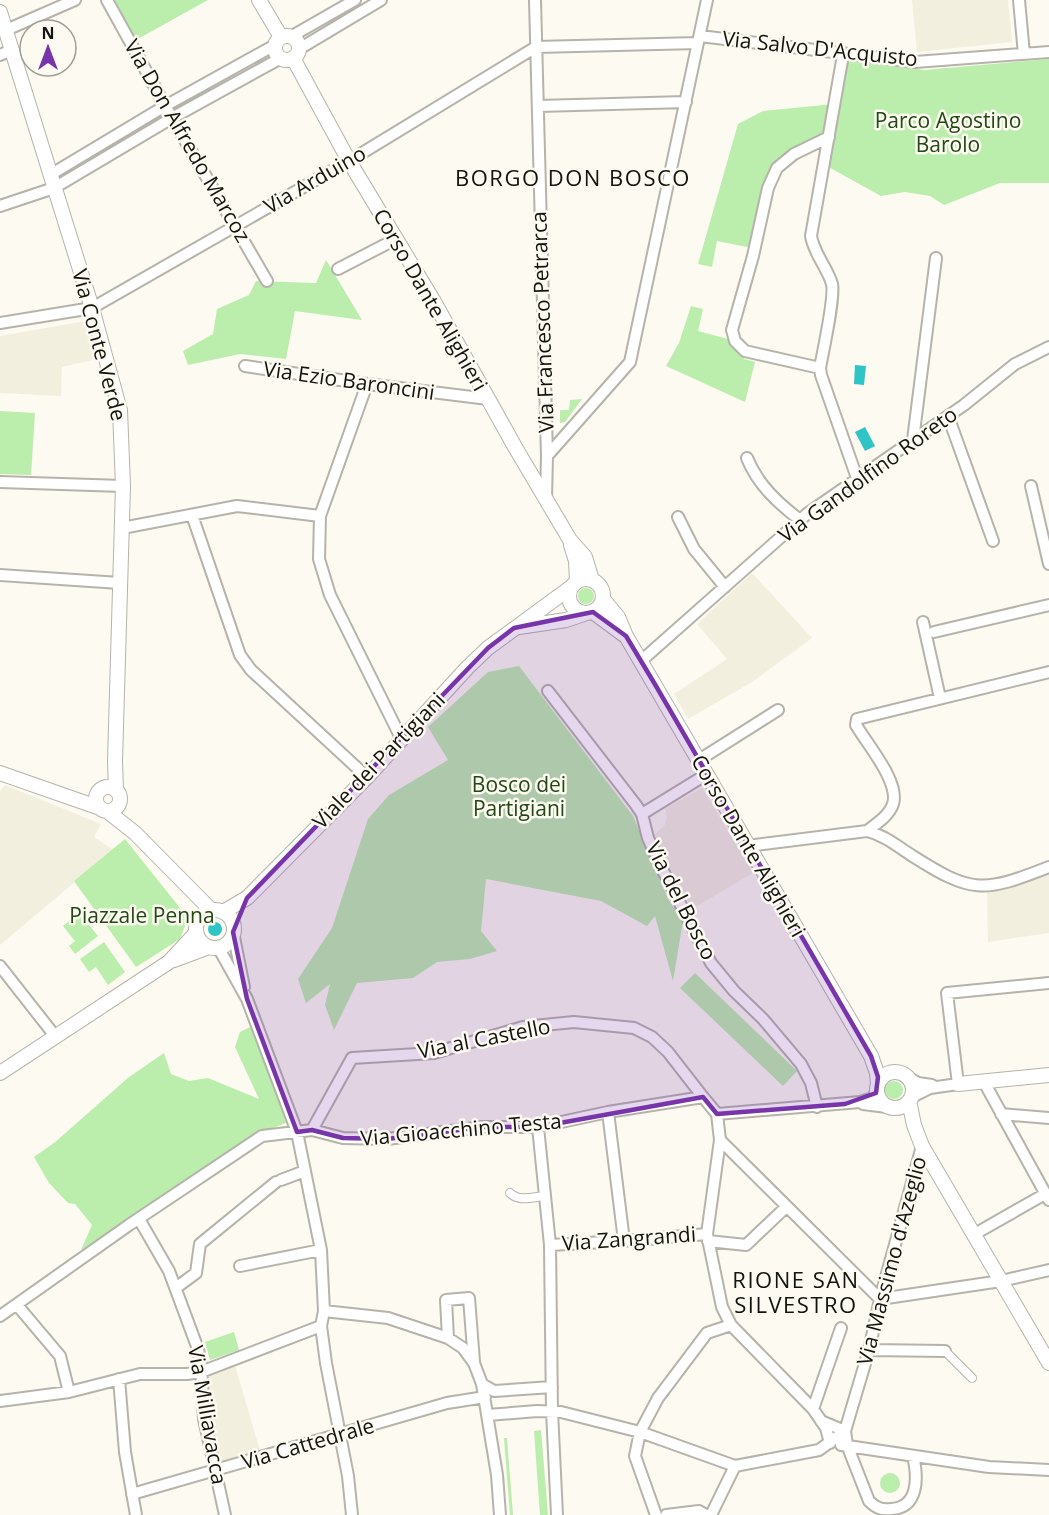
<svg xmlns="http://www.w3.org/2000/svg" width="1049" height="1515" font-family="'Open Sans',sans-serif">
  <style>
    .built { fill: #f3efdf }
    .green { fill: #bbedac }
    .water { fill: #2fc4c5 }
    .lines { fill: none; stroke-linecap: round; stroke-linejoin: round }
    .pedestrian-casing { stroke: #b5b3aa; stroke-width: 10 }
    .minor-casing { stroke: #b5b3aa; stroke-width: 14 }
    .tertiary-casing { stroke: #b5b3aa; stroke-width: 16 }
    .pedestrian { stroke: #fff; stroke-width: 8 }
    .minor { stroke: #fff; stroke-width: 10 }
    .tertiary { stroke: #fff; stroke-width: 14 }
    .marked { fill: #7835a9; fill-opacity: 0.2; stroke: #7835a9; stroke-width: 4.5; stroke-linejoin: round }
    .labels { text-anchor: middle; stroke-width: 5; stroke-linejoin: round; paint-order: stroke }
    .street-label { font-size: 21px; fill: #131310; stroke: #fcfaf1 }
    .park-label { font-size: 21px; fill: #234816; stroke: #fcfaf1 }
    .neighbourhood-label { font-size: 22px; letter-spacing: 1.5px; fill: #131310; stroke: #fcfaf1 }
  </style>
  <rect width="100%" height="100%" fill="#fcfaf1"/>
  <path class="built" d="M 912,0 L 1008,0 L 1012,42 L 917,52 Z
    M 86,321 L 96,359 L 62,367 L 61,396 L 0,393 L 0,336 Z
    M 752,573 L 812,638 L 752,682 L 688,719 L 674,694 L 727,659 L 697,624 Z
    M 5,785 L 101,824 L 94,837 L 113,850 L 0,945 L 0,791 Z
    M 702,788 L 753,873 L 692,909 L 653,836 L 665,825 L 667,816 L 665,809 Z
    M 1049,871 L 1049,933 L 988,942 L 987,890 L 1009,887 Z
    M 235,1365 L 260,1451 L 223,1462 L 217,1459 L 208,1421 L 205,1377 Z"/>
  <path class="green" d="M 115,0 L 208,0 L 136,40 Z
    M 1049,59 L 1049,183 L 1000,183 L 944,205 L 930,196 L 905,192 L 881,196 L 823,164 L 829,138 L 777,168 L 756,241 L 747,247 L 717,241 L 712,267 L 698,264 L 738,124 L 763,111 L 834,104 L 847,61 L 925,70 Z
    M 326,260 L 362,320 L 295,311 L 286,359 L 240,354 L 188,365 L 183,351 L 213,334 L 217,309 L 249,295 L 256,281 L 316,283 Z
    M 691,306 L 703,309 L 698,331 L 735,341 L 745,351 L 744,359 L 755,362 L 745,402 L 666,366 L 679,343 Z
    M 582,399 L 565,422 L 560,423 L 560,410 L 569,410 L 570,400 Z
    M 0,411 L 35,413 L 31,475 L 0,474 Z
    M578 596a8 8 0 1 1 16 0a8 8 0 1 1-16 0Z
    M 519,666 L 633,816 L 668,899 L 683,921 L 673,981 L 655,916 L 647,926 L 601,901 L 486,879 L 481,931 L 497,951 L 470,959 L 437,962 L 413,978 L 357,983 L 334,1030 L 325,1005 L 330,984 L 306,1003 L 298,979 L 332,928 L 368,819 L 389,795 L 448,760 L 428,727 L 488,672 Z
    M 125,839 L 188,918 L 180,939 L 136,967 L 74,881 Z
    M 79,913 L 98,936 L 75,954 L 69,946 L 75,941 L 63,926 Z
    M 104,942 L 125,972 L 108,985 L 96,967 L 89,972 L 80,959 Z
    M 695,973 L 797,1071 L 783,1086 L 680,988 Z
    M 252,1026 L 286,1123 L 260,1133 L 81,1250 L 92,1225 L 75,1204 L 68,1203 L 49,1183 L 34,1157 L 54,1143 L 129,1077 L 164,1053 L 171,1074 L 189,1081 L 208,1078 L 259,1099 L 235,1047 L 240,1032 Z
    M885 1090a9 9 0 1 1 18 0a9 9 0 1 1-18 0Z
    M 234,1332 L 239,1350 L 210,1360 L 205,1342 Z
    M 541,1430 L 548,1515 L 540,1515 L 534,1431 Z
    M 504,1438 L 507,1438 L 513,1515 L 510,1515 Z
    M880 1483a10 10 0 1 1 20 0a10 10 0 1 1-20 0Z"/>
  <path class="water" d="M 855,365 L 866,366 L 864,385 L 854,384 Z
    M 865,427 L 875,446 L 865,451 L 855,432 Z
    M208 929a7 7 0 1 1 14 0a7 7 0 1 1-14 0Z"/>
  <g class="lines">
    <defs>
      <path id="pedestrian" d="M 510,1193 C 519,1202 533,1197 545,1196
        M 945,1351 L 972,1378"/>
      <path id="minor" d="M 107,0 L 172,118 L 267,281
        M 535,0 L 547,456 L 546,499
        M 1019,0 L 1024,54
        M 6,30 L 75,0
        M 292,36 L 355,0
        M 700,36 L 915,62 L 1049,52
        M 299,49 L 381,0
        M 0,55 L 12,50
        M 843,55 L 811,236 C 814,254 827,267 832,284 C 835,298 823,351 820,368 L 821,375 L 857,478
        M 538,106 L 686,102
        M 50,175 L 165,106 L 275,45
        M 0,206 L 54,188 L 172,118 L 281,58
        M 338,269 L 396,239
        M 0,323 L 92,308 L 349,161 L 536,47 L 698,43
        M 245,366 L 367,384 L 488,399
        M 820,368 L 745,351 L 735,341 L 732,330 L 753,256 L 768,188 L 777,168 L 794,154 L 829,137
        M 367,384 L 320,516 L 319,559 L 330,595 L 402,740
        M 948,416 L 993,541
        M 913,440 L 936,258
        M 547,456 L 630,362 L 707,0
        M 747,458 C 758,485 778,503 800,520
        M 0,482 L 123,486
        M 1031,486 L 1049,564
        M 192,515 L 240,655 L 251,670 L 367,777
        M 678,517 L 694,549 L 725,587
        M 122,528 L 237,506 L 320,516
        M 0,575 L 120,583
        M 923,622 L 940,698
        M 934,632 L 1049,605
        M 641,661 L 808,513 L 964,405 L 1015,364 L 1049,347
        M 548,691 L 636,805 L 642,814 L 648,838 L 660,865 L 711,963 L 734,991 L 763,1019 L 801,1064 L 811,1083 L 817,1107
        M 699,760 L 778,710
        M 642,814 L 707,774
        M 867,831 C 876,824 889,816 893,804 C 900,782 867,744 856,725 L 857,719 L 1049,672
        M 747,846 L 867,831 C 884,835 897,846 911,855 C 972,894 983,893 1049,867
        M 233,932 L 244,987
        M 218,947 L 247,999 L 297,1132 L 321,1250 L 324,1311 L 321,1326 L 326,1363 L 348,1476 L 352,1515
        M 0,966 L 55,1036
        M 905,1076 L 918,1083 L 932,1085
        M 984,1082 L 1049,1200
        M 912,1097 L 930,1088 L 958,1084 L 947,993 L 1049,983
        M 863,1104 L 887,1107
        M 608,1112 L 624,1241
        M 717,1114 L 720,1140 L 707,1234 L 722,1307 L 731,1325 L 813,1409 L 826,1428 L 830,1443
        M 717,1114 L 860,1102 L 873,1098 L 877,1089
        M 1001,1114 L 1049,1118
        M 538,1127 L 550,1245 L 552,1411 L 557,1515
        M 312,1130 L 352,1058 L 434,1053 L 523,1027 L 574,1022 L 634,1028 L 652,1037 L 668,1052 L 703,1097
        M 720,1140 L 880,1299 L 1001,1281 L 1049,1270
        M 281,1180 L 305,1171
        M 139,1219 L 169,1271 L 198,1349 L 201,1365 L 204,1419 L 225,1515
        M 973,1235 L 1045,1194
        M 708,1241 L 746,1245 L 786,1207
        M 550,1245 L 624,1241 L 707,1234
        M 240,1266 L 321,1250
        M 177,1287 L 196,1273 L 200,1244 L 276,1182
        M 17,1305 L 60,1356 L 69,1392
        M 324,1311 L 388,1318 L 448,1338 L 463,1348 L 474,1363 L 482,1384 L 497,1475 L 500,1515
        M 0,1316 L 129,1225 L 262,1136 L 312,1130 L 343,1138 L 387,1139 L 483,1127 L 538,1127 L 608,1112 L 703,1097 L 717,1114
        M 448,1338 L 446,1300 L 469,1298 L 474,1362
        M 869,1350 L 945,1351
        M 119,1379 L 125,1452 L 136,1515
        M 482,1384 L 494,1391 L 552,1387
        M 0,1401 L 69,1392 L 140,1374 L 187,1374 L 201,1372 L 321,1326
        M 813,1409 L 841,1328
        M 488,1415 L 537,1411 L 561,1412 L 640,1432 L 735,1466 L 819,1450 L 845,1431 L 821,1421
        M 841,1445 L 989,1467 L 1049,1470
        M 913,1456 C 918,1477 919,1508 891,1509 C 881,1510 876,1508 869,1501 L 847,1445 L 845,1431 L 869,1350 L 880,1299 L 922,1146
        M 132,1494 L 447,1403 L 485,1397
        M 656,1515 L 635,1456 L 640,1432 L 658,1398 L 707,1333 L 731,1325
        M 666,1515 L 699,1511 L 706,1515
        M 711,1515 L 735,1466"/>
      <path id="tertiary" d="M 259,0 L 281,37
        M 0,12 L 92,308 L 120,410 L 123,486 L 115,761 L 116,790
        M275 48a12 12 0 1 1 24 0a12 12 0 1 1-24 0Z
        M 293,58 L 349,161 L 433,300 L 515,447 L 570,540 L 585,557 L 592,580
        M 571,545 L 576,561 L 577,581
        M569 596a17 17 0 1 1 34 0a17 17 0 1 1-34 0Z
        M 603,599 L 618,617 L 626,636 L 871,1056 L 877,1073 L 878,1084
        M 593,612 L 624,635
        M 519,627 L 566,620 L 584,614
        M 0,773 L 100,808
        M96 799a12 12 0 1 1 24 0a12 12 0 1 1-24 0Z
        M 107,811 L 135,833 L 212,911
        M196 929a19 19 0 1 1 38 0a19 19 0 1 1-38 0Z
        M 223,912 L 247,898 L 367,777 L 468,667 L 488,648 L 570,588
        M 174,960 L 209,947
        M877 1090a18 18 0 1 1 36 0a18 18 0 1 1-36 0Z
        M 0,1073 L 169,962 L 196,933
        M 958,1084 L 1049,1075
        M 909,1101 L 914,1125 L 922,1146 L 1049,1363"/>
    </defs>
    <use href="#pedestrian" class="pedestrian-casing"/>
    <use href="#minor" class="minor-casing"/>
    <use href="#tertiary" class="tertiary-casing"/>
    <use href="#pedestrian" class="pedestrian"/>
    <use href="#minor" class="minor"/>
    <use href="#tertiary" class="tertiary"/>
  </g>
  <path class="marked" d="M 593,612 L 626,636 L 656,686 L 871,1056 L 878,1077 L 876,1093 L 845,1104 L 717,1114 L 703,1097 L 538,1127 L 483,1127 L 387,1139 L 343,1138 L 312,1130 L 297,1132 L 247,999 L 233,932 L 247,898 L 488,648 L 514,628 Z"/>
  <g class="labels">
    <g class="street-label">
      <text transform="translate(820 49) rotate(6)" y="7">Via Salvo D'Acquisto</text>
      <text transform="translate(187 141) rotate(60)" y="7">Via Don Alfredo Marcoz</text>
      <text transform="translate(315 180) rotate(-30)" y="7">Via Arduino</text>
      <text transform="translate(430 300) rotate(60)" y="7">Corso Dante Alighieri</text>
      <text transform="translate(543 322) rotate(-92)" y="7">Via Francesco Petrarca</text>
      <text transform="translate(99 345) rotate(75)" y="7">Via Conte Verde</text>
      <text transform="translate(349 381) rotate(8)" y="7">Via Ezio Baroncini</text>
      <text transform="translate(868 475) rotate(-36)" y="7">Via Gandolfino Roreto</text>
      <text transform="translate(379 761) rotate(-46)" y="7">Viale dei Partigiani</text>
      <text transform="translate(748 846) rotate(60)" y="7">Corso Dante Alighieri</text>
      <text transform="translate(681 901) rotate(63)" y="7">Via del Bosco</text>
      <text transform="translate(484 1039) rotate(-11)" y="7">Via al Castello</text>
      <text transform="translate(461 1130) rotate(-5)" y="7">Via Gioacchino Testa</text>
      <text transform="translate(629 1239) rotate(-4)" y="7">Via Zangrandi</text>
      <text transform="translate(892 1261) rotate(-75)" y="7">Via Massimo d'Azeglio</text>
      <text transform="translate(207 1415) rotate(80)" y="7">Via Milliavacca</text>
      <text transform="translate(308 1444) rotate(-16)" y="7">Via Cattedrale</text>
    </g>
    <g class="park-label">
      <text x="948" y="128">Parco Agostino<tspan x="948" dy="24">Barolo</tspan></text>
      <text x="519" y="792">Bosco dei<tspan x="519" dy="24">Partigiani</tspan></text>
      <text x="142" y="923">Piazzale Penna</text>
    </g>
    <g class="neighbourhood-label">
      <text x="573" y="186">BORGO DON BOSCO</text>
      <text x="796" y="1288">RIONE SAN<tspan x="796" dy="25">SILVESTRO</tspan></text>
    </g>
  </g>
  <g transform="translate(48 48)"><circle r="28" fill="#fcfaf1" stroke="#9f9e97" stroke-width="1.5"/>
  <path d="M0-4.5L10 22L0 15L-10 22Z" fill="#7835a9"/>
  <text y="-9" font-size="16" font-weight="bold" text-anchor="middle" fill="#131310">N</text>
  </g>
</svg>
